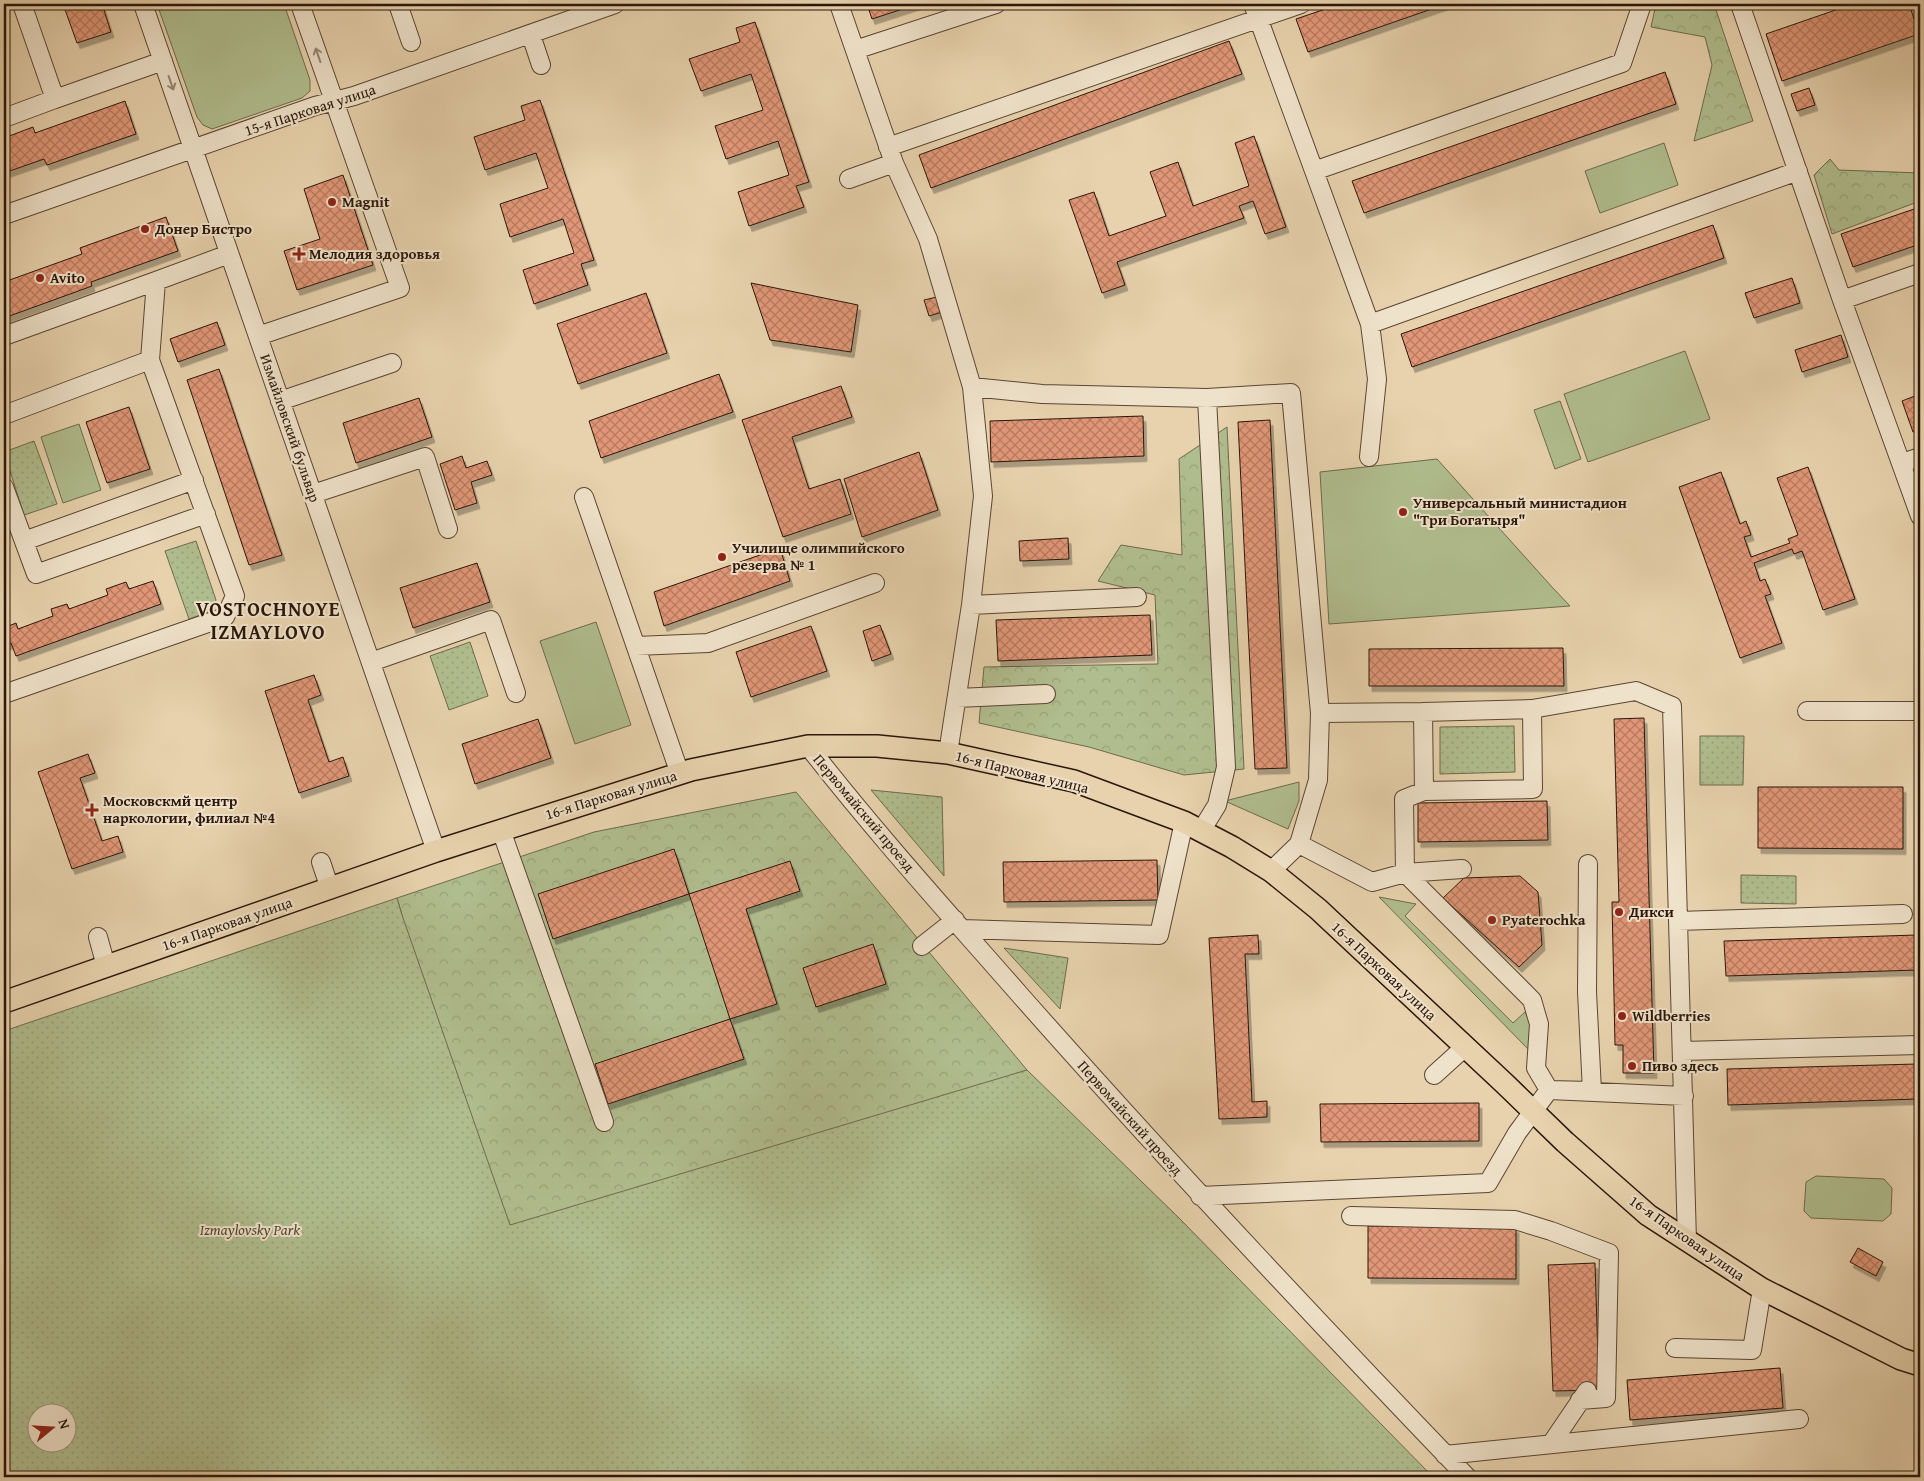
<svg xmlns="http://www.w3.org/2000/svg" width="1924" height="1481" font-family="'Gentium Book Plus',serif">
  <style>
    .grass { fill: #b0bd8e; stroke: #6e6a4c }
    .forest { fill: url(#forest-crowns); stroke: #6e6a4c; fill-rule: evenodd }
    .park { fill: url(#park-dots); stroke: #6e6a4c; fill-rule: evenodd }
    .building { fill: url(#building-cross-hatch); stroke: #2b160a; filter: url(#shadow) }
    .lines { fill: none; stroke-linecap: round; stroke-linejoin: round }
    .minor-casing { stroke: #5a4533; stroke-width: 20 }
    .major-casing { stroke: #2b160a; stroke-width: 24 }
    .minor { stroke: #efe2ca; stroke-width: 18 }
    .major { stroke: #e7d2ad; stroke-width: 21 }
    .oneway { stroke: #978674 }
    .poi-dot { fill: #8f2418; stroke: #efe2ca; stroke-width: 2 }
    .labels { text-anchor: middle; stroke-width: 4; stroke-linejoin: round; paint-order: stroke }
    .street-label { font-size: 15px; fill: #2b160a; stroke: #efe2ca }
    .poi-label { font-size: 15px; font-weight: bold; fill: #2b160a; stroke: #efe2ca; text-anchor: start }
    .park-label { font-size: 15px; font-style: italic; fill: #534832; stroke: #efe2ca }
    .district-label { font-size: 20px; font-weight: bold; letter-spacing: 1px; fill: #2b160a; stroke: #efe2ca }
  </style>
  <defs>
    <pattern id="forest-crowns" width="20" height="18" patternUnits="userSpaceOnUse" patternTransform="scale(1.25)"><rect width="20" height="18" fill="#b0bd8e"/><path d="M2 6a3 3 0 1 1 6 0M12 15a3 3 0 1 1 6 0" fill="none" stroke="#98a279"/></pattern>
    <pattern id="park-dots" width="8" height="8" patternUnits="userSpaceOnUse" patternTransform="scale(1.25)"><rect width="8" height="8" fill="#b0bd8e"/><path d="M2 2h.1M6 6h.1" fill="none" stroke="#98a279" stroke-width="1.8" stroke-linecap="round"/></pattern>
    <pattern id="building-cross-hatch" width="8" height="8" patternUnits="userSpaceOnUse" patternTransform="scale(1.25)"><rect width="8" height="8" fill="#e19777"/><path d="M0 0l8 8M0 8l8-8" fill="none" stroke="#b77a60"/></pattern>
    <filter id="shadow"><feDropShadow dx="3" dy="5.5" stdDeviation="0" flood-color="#0004"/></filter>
  </defs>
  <rect width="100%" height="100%" fill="#e7d2ad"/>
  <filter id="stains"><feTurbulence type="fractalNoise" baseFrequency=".004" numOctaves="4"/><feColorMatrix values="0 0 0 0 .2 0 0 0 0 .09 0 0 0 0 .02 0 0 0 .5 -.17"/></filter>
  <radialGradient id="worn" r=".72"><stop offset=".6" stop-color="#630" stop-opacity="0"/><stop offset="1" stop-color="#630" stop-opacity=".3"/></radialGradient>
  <path class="grass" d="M 157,4 L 284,4 L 310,80 L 310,91 L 302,98 L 212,129 L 203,125 L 197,117 Z
    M 1664,143 L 1678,185 L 1600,213 L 1585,171 Z
    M 1685,351 L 1710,419 L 1588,462 L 1564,394 Z
    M 1560,401 L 1581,459 L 1555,469 L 1534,410 Z
    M 79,424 L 101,490 L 63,503 L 41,437 Z
    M 1437,459 L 1552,587 L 1570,606 L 1329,624 L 1320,472 Z
    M 596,622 L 631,725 L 575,744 L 540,641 Z
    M 1299,782 L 1299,801 L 1288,829 L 1225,801 Z
    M 1379,897 L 1416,904 L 1405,916 L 1513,1023 L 1525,1012 L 1530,1022 L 1530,1051 Z
    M 1816,1176 L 1884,1179 L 1892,1188 L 1891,1214 L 1883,1221 L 1811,1218 L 1804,1211 L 1806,1182 Z"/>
  <path class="forest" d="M 1656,4 L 1714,4 L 1753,121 L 1694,141 L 1712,65 L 1705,37 L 1651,27 Z
    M 1830,159 L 1839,170 L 1920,173 L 1920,201 L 1832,234 L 1814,175 Z
    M 1227,427 L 1244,769 L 1184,775 L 1089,747 L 979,723 L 984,667 L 1158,664 L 1155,595 L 1098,581 L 1121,545 L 1182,555 L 1179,459 Z
    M 796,792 L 1027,1070 L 4,1477 L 4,1041 L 402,915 L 397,898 L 594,832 ZM 38,1414 L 68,1414 L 68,1444 L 38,1444 Z"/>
  <path class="park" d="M 34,441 L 57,504 L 24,515 L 4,452 Z
    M 196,541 L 216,600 L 212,611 L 189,619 L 165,551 Z
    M 470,642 L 488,696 L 449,710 L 430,656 Z
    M 1514,726 L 1515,772 L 1440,774 L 1440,727 Z
    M 1700,736 L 1744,736 L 1743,785 L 1700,785 Z
    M 871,790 L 942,797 L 944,876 Z
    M 1741,875 L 1796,876 L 1796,904 L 1741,903 Z
    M 397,898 L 402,915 L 510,1225 L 1027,1070 L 1178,1217 L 1433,1477 L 4,1477 L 4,1031 ZM 38,1414 L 68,1414 L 68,1444 L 38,1444 Z
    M 1004,948 L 1068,958 L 1060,1009 Z"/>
  <path class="building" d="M 63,4 L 102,4 L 111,32 L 77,43 Z
    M 867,4 L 918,4 L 872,19 Z
    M 1340,4 L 1446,4 L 1308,52 L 1296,19 Z
    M 1853,4 L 1909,4 L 1919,34 L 1782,81 L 1766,34 Z
    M 755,22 L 809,182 L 796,186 L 804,207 L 749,226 L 738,192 L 789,175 L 778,141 L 726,159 L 715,126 L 763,110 L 751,74 L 701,91 L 689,59 L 740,42 L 736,28 Z
    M 1229,41 L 1242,74 L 931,188 L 919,155 Z
    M 1665,72 L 1676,104 L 1364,213 L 1352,181 Z
    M 1809,88 L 1815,105 L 1797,111 L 1791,94 Z
    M 540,100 L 594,260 L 581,264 L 588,285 L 534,304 L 523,270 L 574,253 L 563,219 L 510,237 L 500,204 L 548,188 L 536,153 L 485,170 L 474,137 L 525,120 L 521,106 Z
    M 125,101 L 136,134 L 47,165 L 44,159 L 4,173 L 4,138 L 33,127 L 35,133 Z
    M 1254,136 L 1286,227 L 1265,234 L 1253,201 L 1239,206 L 1244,218 L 1117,262 L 1125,285 L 1102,293 L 1069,200 L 1094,192 L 1109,236 L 1166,216 L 1150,172 L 1178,162 L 1193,206 L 1249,186 L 1235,143 Z
    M 343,175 L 373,265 L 297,290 L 284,251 L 320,239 L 304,189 Z
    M 1920,207 L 1920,244 L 1853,267 L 1841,234 Z
    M 166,217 L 178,251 L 91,282 L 92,286 L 4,318 L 4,282 L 82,254 L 80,248 Z
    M 1713,225 L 1724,258 L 1412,367 L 1401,334 Z
    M 1792,278 L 1800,303 L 1754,318 L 1745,293 Z
    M 751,283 L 858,305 L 851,352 L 770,340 Z
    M 646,293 L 667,353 L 578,384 L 557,324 Z
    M 937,297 L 942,312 L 929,316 L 924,300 Z
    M 217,322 L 225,345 L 178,362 L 170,339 Z
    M 1841,335 L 1848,357 L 1802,372 L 1795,350 Z
    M 219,369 L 282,555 L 249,565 L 187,380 Z
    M 719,374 L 733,412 L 601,458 L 589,421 Z
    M 841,386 L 852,417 L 792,437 L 809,489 L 840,479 L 851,514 L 783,537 L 742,420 Z
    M 1920,394 L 1920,430 L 1913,432 L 1902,401 Z
    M 419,398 L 432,437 L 356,463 L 343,423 Z
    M 129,407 L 150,469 L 107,483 L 86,422 Z
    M 1143,416 L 1144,456 L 991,462 L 990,421 Z
    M 1270,420 L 1287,768 L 1255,769 L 1238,422 Z
    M 919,452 L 938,510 L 862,537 L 844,479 Z
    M 462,456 L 466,468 L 487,461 L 492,475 L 471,482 L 477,503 L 455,510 L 440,464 Z
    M 1808,467 L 1855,599 L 1823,610 L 1802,551 L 1794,554 L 1792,549 L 1754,563 L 1760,581 L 1765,579 L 1771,594 L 1765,596 L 1782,643 L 1740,658 L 1679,487 L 1721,472 L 1740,524 L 1746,521 L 1751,535 L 1744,537 L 1751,557 L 1790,543 L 1788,539 L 1798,535 L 1777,478 Z
    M 1068,538 L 1069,559 L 1020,561 L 1019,541 Z
    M 780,548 L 790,581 L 664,626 L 654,592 Z
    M 477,563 L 490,602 L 413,628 L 400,588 Z
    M 153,581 L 161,604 L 16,656 L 11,643 L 4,646 L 4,628 L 16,623 L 18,629 L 53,616 L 51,609 L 67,604 L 69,609 L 108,595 L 106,589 L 126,582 L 129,589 Z
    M 1150,615 L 1152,655 L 998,661 L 996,620 Z
    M 880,625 L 891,654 L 872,661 L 863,631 Z
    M 811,626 L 827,671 L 751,697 L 736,652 Z
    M 1563,648 L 1564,686 L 1369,686 L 1369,649 Z
    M 314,675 L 321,695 L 308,700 L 329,762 L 343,757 L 349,776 L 299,793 L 265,691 Z
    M 1644,718 L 1654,1073 L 1623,1073 L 1623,1045 L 1615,1045 L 1612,902 L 1619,902 L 1614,719 Z
    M 538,719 L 551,758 L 475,784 L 462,744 Z
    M 88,754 L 95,773 L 80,778 L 102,841 L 118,836 L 123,852 L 72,869 L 38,772 Z
    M 1758,787 L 1903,787 L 1903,849 L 1758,848 Z
    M 1547,801 L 1548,840 L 1418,842 L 1418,803 Z
    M 674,849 L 689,894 L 553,939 L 538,894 Z
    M 1157,860 L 1158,900 L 1004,902 L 1003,862 Z
    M 790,861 L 800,891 L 746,909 L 777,1004 L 730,1019 L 689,894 Z
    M 1520,876 L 1538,892 L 1542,945 L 1519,967 L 1443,898 L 1464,878 Z
    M 1258,935 L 1259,954 L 1245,954 L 1252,1102 L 1267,1101 L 1267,1117 L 1219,1119 L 1209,938 Z
    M 1917,935 L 1918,970 L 1726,976 L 1724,941 Z
    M 873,944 L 886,984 L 816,1007 L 803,968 Z
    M 730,1019 L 744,1059 L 608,1104 L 595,1064 Z
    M 1917,1064 L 1918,1099 L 1728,1105 L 1727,1069 Z
    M 1479,1103 L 1479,1141 L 1321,1142 L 1320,1104 Z
    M 1368,1226 L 1516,1227 L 1516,1279 L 1368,1278 Z
    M 1858,1248 L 1883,1262 L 1876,1276 L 1850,1262 Z
    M 1595,1263 L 1599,1390 L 1553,1391 L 1548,1265 Z
    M 1780,1368 L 1783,1408 L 1630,1420 L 1627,1380 Z"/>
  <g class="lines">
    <defs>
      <path id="minor" d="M 22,4 L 55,99 L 163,61
        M 143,4 L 436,851
        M 398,4 L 411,42
        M 839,4 L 894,163 L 928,239 L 972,387 L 983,496 L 971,605 L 948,753
        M 1253,4 L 1370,324 L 1798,171
        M 1740,4 L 1842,300 L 1920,516
        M 531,35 L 541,65
        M 855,50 L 996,4
        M 4,118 L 55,99
        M 888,147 L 1301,4
        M 1314,171 L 1622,63 L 1642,4
        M 849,179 L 894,163
        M 4,215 L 315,106 L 354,96 L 615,4
        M 1842,300 L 1920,273
        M 4,336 L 156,281
        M 258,336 L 400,288 L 300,4
        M 972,387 L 1042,394 L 1207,398 L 1291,393 L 1320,713 L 1318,780 L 1299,844 L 1271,871
        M 280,401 L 392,363
        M 4,415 L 150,360
        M 1369,457 L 1377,379 L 1370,324
        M 1902,463 L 1920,457
        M 4,487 L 36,574 L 206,514
        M 313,494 L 425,457 L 448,529
        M 584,497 L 680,774
        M 24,541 L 194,480
        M 971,605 L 1137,597
        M 636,646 L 708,643 L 875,583
        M 371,662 L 491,620 L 516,693
        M 4,694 L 225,617 L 235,596 L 150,360 L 156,281 L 229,254
        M 957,698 L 1046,694
        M 1532,709 L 1636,691 L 1672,706 L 1687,1241
        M 1807,711 L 1920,711
        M 1423,712 L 1424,791
        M 1320,713 L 1423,712 L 1532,709 L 1533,789 L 1424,791 L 1404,799 L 1405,873 L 1532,1000 L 1539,1024 L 1536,1068 L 1549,1090 L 1684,1096
        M 808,746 C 874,831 949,914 1020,995 C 1165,1159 1315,1319 1467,1477
        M 501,830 L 604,1122
        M 1201,831 L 1217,805 L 1226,767 L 1207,398
        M 1299,844 L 1372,882 L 1405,873 L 1462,869
        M 321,862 L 330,889
        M 1678,921 L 1903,914
        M 962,929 L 1159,935 L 1184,822
        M 98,937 L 106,966
        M 922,946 L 955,920
        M 1682,1051 L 1920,1045
        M 1434,1075 L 1465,1047
        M 1200,1196 L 1488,1183 L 1517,1133 L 1549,1090 L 1592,1091 L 1587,992 L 1588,864
        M 1351,1216 L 1515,1220 L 1551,1231 L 1609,1253 L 1606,1398 L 1580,1400
        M 1675,1348 L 1752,1350 L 1762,1289
        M 1551,1444 L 1587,1391
        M 1445,1455 L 1799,1419"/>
      <path id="major" d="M 4,1002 L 436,851 L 691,770 L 808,746 L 877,746 L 948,753 L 1074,781 L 1184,822 L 1232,847 L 1271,871 L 1318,909 L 1504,1083 L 1565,1142 L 1648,1215 L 1762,1289 L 1901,1359 L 1920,1365"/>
    </defs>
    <use href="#minor" class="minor-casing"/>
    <use href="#major" class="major-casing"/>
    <use href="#minor" class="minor"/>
    <use href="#major" class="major"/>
  </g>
  <defs><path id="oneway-shaft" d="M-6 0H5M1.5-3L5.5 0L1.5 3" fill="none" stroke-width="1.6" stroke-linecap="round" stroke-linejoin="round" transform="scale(1.25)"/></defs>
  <g class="oneway">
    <use href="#oneway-shaft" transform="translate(318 55) rotate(-109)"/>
    <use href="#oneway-shaft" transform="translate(171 83) rotate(71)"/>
  </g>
  <g class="poi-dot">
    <circle cx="332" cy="202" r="5"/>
    <circle cx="145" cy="229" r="5"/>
    <path d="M296.5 246.5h5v5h5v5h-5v5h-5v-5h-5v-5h5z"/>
    <circle cx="40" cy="278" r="5"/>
    <circle cx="1403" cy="512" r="5"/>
    <circle cx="722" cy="557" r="5"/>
    <path d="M89.5 802.5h5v5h5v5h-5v5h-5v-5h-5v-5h5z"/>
    <circle cx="1619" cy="912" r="5"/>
    <circle cx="1492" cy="920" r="5"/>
    <circle cx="1622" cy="1016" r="5"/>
    <circle cx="1632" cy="1066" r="5"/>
  </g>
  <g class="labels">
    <g class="street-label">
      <text transform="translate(310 110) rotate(-18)" y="5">15-я Парковая улица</text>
      <text transform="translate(290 428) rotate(71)" y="5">Измайловский бульвар</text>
      <text transform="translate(1022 772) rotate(14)" y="5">16-я Парковая улица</text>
      <text transform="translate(611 795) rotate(-17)" y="5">16-я Парковая улица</text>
      <text transform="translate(864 813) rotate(50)" y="5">Первомайский проезд</text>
      <text transform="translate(227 924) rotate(-19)" y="5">16-я Парковая улица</text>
      <text transform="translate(1384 971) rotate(43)" y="5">16-я Парковая улица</text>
      <text transform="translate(1130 1118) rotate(48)" y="5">Первомайский проезд</text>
      <text transform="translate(1687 1238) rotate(35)" y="5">16-я Парковая улица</text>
    </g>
    <g class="poi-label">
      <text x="342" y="207">Magnit</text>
      <text x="155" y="234">Донер Бистро</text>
      <text x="309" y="259">Мелодия здоровья</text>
      <text x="50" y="283">Avito</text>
      <text x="1413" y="508">Универсальный министадион<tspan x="1413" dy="17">"Три Богатыря"</tspan></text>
      <text x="732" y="553">Училище олимпийского<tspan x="732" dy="17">резерва № 1</tspan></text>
      <text x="103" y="806">Московскмй центр<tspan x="103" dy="17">наркологии, филиал №4</tspan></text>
      <text x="1629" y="917">Дикси</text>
      <text x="1502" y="925">Pyaterochka</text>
      <text x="1632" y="1021">Wildberries</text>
      <text x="1642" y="1071">Пиво здесь</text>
    </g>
    <g class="park-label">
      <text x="250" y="1235">Izmaylovsky Park</text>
    </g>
    <g class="district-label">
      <text x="268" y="616">VOSTOCHNOYE<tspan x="268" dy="23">IZMAYLOVO</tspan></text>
    </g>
  </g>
  <rect width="1924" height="1481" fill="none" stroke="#e7d2ad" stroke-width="20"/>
  <rect x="5" y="5" width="1914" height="1471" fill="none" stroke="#2b160a" stroke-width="2.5"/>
  <rect x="10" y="10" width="1904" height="1461" fill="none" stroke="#2b160a"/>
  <g transform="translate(52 1428) rotate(72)"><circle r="24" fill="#efe2ca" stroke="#a1907d"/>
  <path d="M0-4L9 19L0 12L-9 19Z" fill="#8f2418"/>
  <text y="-8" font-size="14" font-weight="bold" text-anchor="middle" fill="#2b160a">N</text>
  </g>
  <rect width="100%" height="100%" filter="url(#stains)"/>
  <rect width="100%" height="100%" fill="url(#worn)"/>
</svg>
